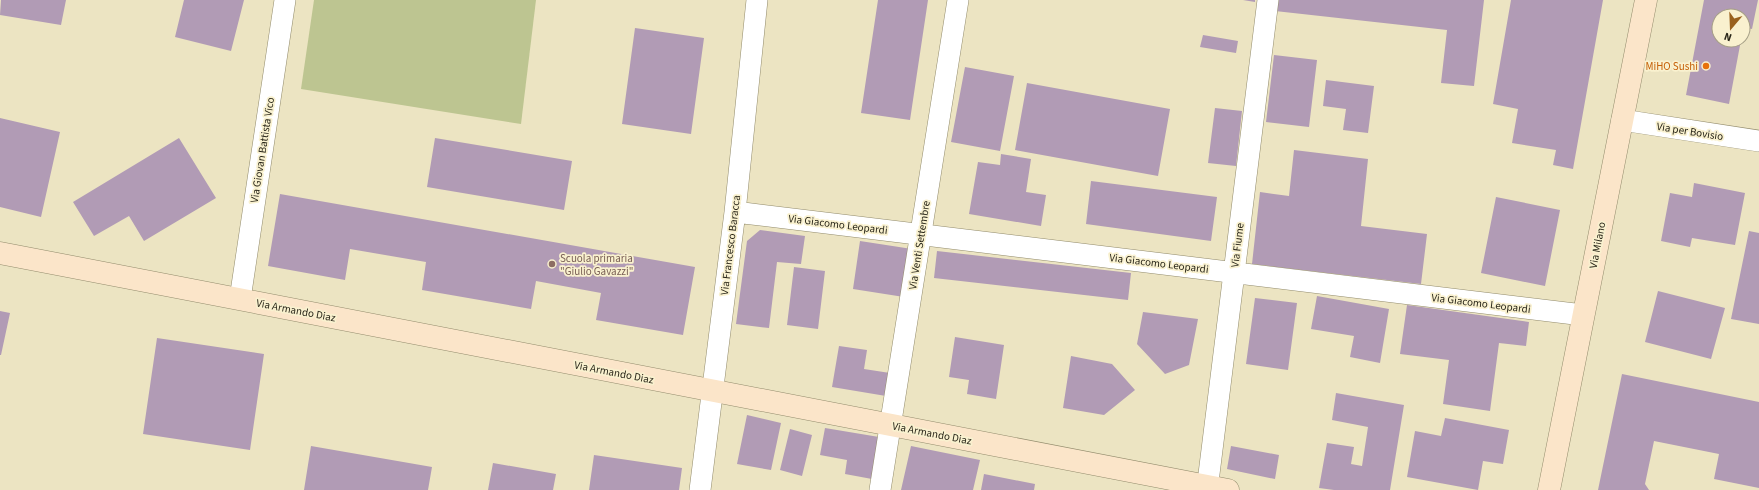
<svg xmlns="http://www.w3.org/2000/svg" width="1759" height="490" font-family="'Source Sans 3',sans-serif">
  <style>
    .green { fill: #bdc591 }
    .building { fill: #b19bb5 }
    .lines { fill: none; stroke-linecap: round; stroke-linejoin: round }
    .street-casing { stroke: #928b6c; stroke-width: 22 }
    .secondary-casing { stroke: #928b6c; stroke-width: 23 }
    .street { stroke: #fff; stroke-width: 21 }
    .secondary { stroke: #fbe5c9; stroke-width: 22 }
    .food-dot { fill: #e8710a; stroke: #f9f1cf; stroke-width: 1.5 }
    .education-dot { fill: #8d6e63; stroke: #f9f1cf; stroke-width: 1.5 }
    .labels { text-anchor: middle; stroke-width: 3.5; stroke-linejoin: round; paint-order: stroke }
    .food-label { font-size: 11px; fill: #c56008; stroke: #f9f1cf; text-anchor: end }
    .street-label { font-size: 11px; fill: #282518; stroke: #f9f1cf }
    .education-label { font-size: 11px; fill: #785e54; stroke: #f9f1cf; text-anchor: start }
  </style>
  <rect width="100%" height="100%" fill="#ece4c2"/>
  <path class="green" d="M 314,0 L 536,0 L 521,124 L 301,89 Z"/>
  <path class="building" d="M 1,0 L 66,0 L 61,25 L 0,15 Z
    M 184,0 L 244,0 L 231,51 L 175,37 Z
    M 878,0 L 928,0 L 910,120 L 861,113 Z
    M 1243,0 L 1255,0 L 1255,2 Z
    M 1276,0 L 1484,0 L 1474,86 L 1441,83 L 1447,30 L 1275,11 Z
    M 1511,0 L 1603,0 L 1573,169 L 1553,165 L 1556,150 L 1512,143 L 1518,109 L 1493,104 Z
    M 1704,0 L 1758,0 L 1752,29 L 1743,27 L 1743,16 L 1719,16 L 1719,40 L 1741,40 L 1729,104 L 1686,95 Z
    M 635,28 L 704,38 L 691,134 L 622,124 Z
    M 1203,35 L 1238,41 L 1236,53 L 1200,47 Z
    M 1274,55 L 1317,60 L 1309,127 L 1266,122 Z
    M 965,67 L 1014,76 L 1000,151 L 951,142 Z
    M 1326,80 L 1374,86 L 1368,133 L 1343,130 L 1346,109 L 1323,106 Z
    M 1027,83 L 1170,109 L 1158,176 L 1015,150 Z
    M 1215,108 L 1242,111 L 1236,166 L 1208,163 Z
    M 0,118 L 60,132 L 41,217 L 0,207 Z
    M 179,138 L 216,198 L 144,241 L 129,216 L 94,236 L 73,202 Z
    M 435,138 L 572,161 L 564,210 L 427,187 Z
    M 1294,150 L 1368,159 L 1361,226 L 1427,234 L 1421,284 L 1252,264 L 1260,192 L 1289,196 Z
    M 1001,154 L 1031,159 L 1026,192 L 1046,195 L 1041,226 L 969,214 L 978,162 L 1000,165 Z
    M 1091,181 L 1217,197 L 1211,241 L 1086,224 Z
    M 1694,183 L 1745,193 L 1735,245 L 1692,238 L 1690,247 L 1661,241 L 1670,193 L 1692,197 Z
    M 280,194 L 695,267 L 683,335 L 596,320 L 601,293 L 536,281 L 531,309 L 422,290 L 426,262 L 350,249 L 345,280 L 268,266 Z
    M 1496,197 L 1560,210 L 1545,286 L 1481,273 Z
    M 760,230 L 805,236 L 801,264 L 777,262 L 769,328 L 736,324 L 747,241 Z
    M 1749,231 L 1759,233 L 1759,324 L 1731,319 Z
    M 860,241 L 912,249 L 904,297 L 853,289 Z
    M 937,251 L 1131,273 L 1128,300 L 934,278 Z
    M 794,267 L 825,271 L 818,329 L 787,325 Z
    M 1658,291 L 1725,308 L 1711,359 L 1645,342 Z
    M 1317,296 L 1389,309 L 1380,363 L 1350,357 L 1354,336 L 1311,329 Z
    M 1255,298 L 1297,303 L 1288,370 L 1246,364 Z
    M 1407,305 L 1529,322 L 1526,346 L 1499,343 L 1490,411 L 1443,404 L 1449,360 L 1400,354 Z
    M 0,311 L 10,313 L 1,355 L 0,355 Z
    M 1143,312 L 1198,319 L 1189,365 L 1165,374 L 1137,344 Z
    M 955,337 L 1004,345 L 996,399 L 967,394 L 969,380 L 949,377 Z
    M 157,338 L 264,354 L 250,450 L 143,434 Z
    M 839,346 L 867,350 L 864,369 L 890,373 L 886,396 L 832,387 Z
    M 1071,356 L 1112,364 L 1135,390 L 1104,415 L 1063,408 Z
    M 1622,374 L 1759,402 L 1759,488 L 1714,479 L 1719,454 L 1654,441 L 1645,484 L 1649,490 L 1598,490 Z
    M 1336,393 L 1404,405 L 1390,490 L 1334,490 L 1319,488 L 1327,443 L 1354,447 L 1351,464 L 1362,466 L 1368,427 L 1332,420 Z
    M 747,415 L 781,423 L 771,470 L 737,464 Z
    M 1445,418 L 1509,430 L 1503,464 L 1483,461 L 1478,490 L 1407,477 L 1415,431 L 1441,436 Z
    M 825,428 L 879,437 L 872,479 L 845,474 L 847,460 L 820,455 Z
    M 790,429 L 812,435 L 802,476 L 780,470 Z
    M 311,446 L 432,467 L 428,490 L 304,490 Z
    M 911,446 L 980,460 L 973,490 L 901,490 Z
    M 1231,446 L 1279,455 L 1275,479 L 1227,469 Z
    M 594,455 L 682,468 L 679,490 L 589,490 Z
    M 493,463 L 556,474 L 553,490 L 488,490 Z
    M 984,474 L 1035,484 L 1034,490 L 981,490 Z"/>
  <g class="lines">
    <defs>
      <path id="street" d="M 1622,120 L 1759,141
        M 735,212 L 1583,315
        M 240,299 L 285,0
        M 700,490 L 735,212 L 757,0
        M 880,490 L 958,0
        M 1207,490 L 1268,0"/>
      <path id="secondary" d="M 0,253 L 1228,490
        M 1549,490 L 1646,0"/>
    </defs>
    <use href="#street" class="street-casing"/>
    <use href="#secondary" class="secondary-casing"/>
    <use href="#street" class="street"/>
    <use href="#secondary" class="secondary"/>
  </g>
  <circle class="food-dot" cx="1706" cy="66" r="4"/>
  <circle class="education-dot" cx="552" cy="264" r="4"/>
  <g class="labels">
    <g class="food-label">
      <text x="1698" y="70">MiHO Sushi</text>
    </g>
    <g class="street-label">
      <text transform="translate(1690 131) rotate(9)" y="4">Via per Bovisio</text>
      <text transform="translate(262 150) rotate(-81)" y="4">Via Giovan Battista Vico</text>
      <text transform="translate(838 224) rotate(7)" y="4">Via Giacomo Leopardi</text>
      <text transform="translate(730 245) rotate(-83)" y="4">Via Francesco Baracca</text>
      <text transform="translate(919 245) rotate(-81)" y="4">Via Venti Settembre</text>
      <text transform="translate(1237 245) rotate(-83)" y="4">Via Fiume</text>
      <text transform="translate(1597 245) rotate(-79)" y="4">Via Milano</text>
      <text transform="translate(1159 263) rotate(7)" y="4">Via Giacomo Leopardi</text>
      <text transform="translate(1481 303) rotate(7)" y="4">Via Giacomo Leopardi</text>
      <text transform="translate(296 310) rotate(11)" y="4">Via Armando Diaz</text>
      <text transform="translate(614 372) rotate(11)" y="4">Via Armando Diaz</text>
      <text transform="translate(932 433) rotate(11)" y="4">Via Armando Diaz</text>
    </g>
    <g class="education-label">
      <text x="560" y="262">Scuola primaria<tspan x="560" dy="13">"Giulio Gavazzi"</tspan></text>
    </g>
  </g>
  <g transform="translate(1731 28) rotate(199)"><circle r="19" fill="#f9f1cf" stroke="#a59f86"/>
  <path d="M0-3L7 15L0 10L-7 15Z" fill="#99611d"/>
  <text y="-6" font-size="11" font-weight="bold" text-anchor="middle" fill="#282518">N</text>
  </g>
</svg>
